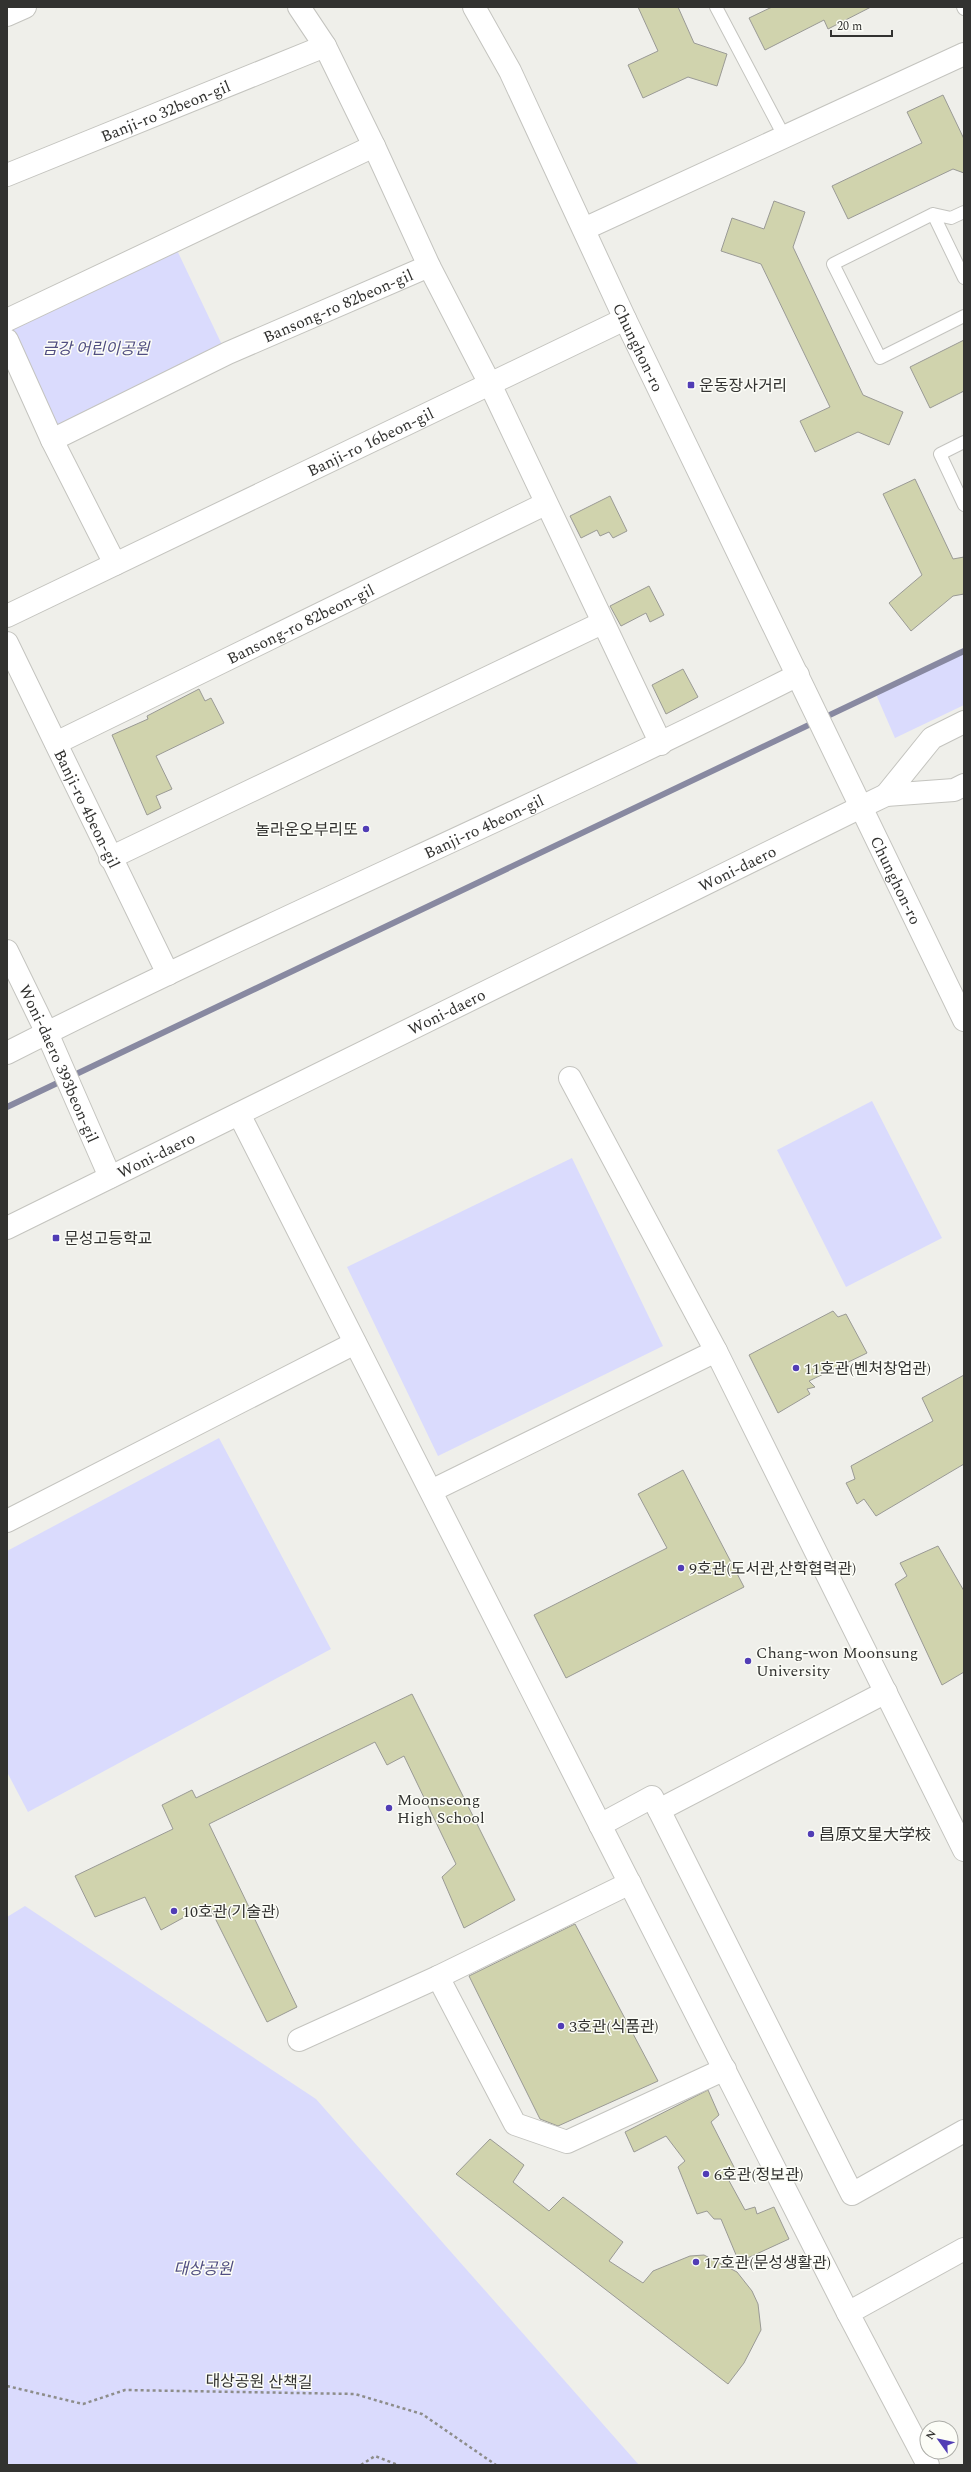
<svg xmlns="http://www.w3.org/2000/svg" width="971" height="2472" font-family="Spectral,'Noto Sans KR',serif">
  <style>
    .green { fill: #dadbfd }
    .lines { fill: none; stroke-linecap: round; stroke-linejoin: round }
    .stream { stroke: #8889a1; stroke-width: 6 }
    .building { fill: #d0d3ad; stroke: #9a9a95 }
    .service-casing { stroke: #c4c4bf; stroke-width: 14 }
    .minor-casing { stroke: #c4c4bf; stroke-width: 24 }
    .tertiary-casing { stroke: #c4c4bf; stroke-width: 24 }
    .secondary-casing { stroke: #c4c4bf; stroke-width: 24 }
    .primary-casing { stroke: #c4c4bf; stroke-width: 24 }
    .path { stroke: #8d8d8a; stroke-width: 2.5; stroke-dasharray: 3 3; stroke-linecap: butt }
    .service { stroke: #fff; stroke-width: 12 }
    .minor { stroke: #fff; stroke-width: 22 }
    .tertiary { stroke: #fff; stroke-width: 22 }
    .secondary { stroke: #fff; stroke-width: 22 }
    .primary { stroke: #fff; stroke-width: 22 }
    .poi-dot { fill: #513db5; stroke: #fcfdf7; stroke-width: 1.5 }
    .labels { text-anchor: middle; stroke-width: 3; stroke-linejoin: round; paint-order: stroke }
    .street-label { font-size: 16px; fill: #323230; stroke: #fcfdf7 }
    .park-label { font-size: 16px; font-style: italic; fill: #504e81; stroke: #fcfdf7 }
    .poi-label { font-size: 16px; fill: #323230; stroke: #fcfdf7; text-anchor: start }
  </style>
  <rect width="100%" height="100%" fill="#efefea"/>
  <path class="green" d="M 175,246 L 224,349 L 58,432 L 7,326 Z
    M 964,649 L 964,705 L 895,738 L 875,692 Z
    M 872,1101 L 942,1238 L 846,1287 L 777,1150 Z
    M 572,1158 L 663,1346 L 438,1456 L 347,1267 Z
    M 219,1438 L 331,1649 L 28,1812 L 7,1772 L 7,1551 Z
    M 25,1906 L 316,2099 L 639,2465 L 7,2465 L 7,1917 Z"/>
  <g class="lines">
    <path class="stream" d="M 7,1107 L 964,651"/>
  </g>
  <path class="building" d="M 638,7 L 678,7 L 694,43 L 727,54 L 717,86 L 688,77 L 643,98 L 628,65 L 658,51 Z
    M 772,7 L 871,7 L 828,29 L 824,20 L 765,50 L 749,18 Z
    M 943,95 L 964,139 L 964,173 L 953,169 L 848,219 L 832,186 L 922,143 L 907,112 Z
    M 774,201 L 805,212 L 793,247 L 863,395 L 903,412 L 889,445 L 858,432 L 815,452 L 800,421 L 830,407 L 761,264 L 721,251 L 732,218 L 764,229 Z
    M 964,340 L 964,391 L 930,408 L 910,367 Z
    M 915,479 L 953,559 L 964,557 L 964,594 L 953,596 L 911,631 L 889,603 L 922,575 L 883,494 Z
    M 610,496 L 627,531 L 613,538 L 609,532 L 600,536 L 597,530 L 581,538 L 570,516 Z
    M 649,586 L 664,615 L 650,622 L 646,613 L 621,626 L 610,606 Z
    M 683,669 L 698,697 L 666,714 L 652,685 Z
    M 199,689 L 205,701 L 211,698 L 224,723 L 156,756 L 172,789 L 156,796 L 161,808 L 147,815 L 112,735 L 148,719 L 147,716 Z
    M 833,1311 L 838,1317 L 846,1314 L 867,1353 L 809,1381 L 815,1387 L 807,1389 L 810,1394 L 778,1413 L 749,1355 Z
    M 964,1375 L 964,1464 L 876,1516 L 864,1499 L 857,1504 L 846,1483 L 855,1479 L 851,1466 L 933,1421 L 922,1398 Z
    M 683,1470 L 744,1587 L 566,1678 L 534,1615 L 667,1548 L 638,1494 Z
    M 938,1546 L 964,1591 L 964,1672 L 942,1685 L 895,1584 L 907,1576 L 900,1563 Z
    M 412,1694 L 515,1900 L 464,1928 L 442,1877 L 456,1864 L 404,1756 L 387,1765 L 375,1742 L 209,1824 L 297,2007 L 267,2022 L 208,1904 L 161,1930 L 145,1897 L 95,1917 L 75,1876 L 173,1829 L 162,1805 L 192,1790 L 196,1798 Z
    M 575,1924 L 658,2081 L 558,2126 L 540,2119 L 469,1976 Z
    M 708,2090 L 719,2115 L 711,2122 L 736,2171 L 727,2177 L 745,2210 L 755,2207 L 757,2214 L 774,2207 L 789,2239 L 739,2262 L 721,2219 L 714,2219 L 707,2211 L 697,2214 L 678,2167 L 685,2161 L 666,2136 L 634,2152 L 625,2132 Z
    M 490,2139 L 524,2165 L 513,2182 L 549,2211 L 563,2197 L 623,2242 L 609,2261 L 643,2283 L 653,2271 L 690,2256 L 704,2255 L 737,2272 L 752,2291 L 758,2304 L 761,2330 L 744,2363 L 728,2384 L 456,2174 Z"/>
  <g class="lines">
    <defs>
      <path id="service" d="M 716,7 L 784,136
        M 963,7 L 964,9
        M 964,212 L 951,218 L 933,214 L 833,264 L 880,358 L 964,316
        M 933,214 L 964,278
        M 964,442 L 940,454 L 964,505"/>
      <g id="minor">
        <path d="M 299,7 L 325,46 L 374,146 L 429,266 L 490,384 L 661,744"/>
        <path id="s1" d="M 7,175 L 325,46"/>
        <path d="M 584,229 L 964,54"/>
        <path d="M 7,320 L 374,146"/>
        <path d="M 7,340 L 52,440 L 115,564"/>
        <path id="s2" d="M 52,440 L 228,353 L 429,266"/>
        <path id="s3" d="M 7,616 L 625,319"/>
        <path id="s4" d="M 7,643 L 168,974"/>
        <path id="s5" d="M 56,743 L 545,504"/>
        <path d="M 110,858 L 602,623"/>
        <path id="s6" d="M 7,951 L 47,1033 L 110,1177"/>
        <path id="s7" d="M 7,1053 C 267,921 537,807 798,675"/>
        <path d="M 570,1078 L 716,1351"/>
        <path d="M 239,1114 L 848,2313"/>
        <path d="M 431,1491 L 716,1351 L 964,1850"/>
        <path d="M 7,1521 L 355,1343"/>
        <path d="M 886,1692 L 659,1810 L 852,2194 L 964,2131"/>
        <path d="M 600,1825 L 652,1797 L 659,1810"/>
        <path d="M 438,1977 L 515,2124 L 567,2142 L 725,2069"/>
        <path d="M 299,2040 L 438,1977 L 630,1883"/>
        <path d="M 928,2465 L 848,2313 L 964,2249"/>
      </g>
      <path id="tertiary" d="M 7,15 L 25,7"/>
      <g id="secondary">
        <path id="s8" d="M 474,7 L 510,71 L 625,319 L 964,1020"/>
      </g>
      <g id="primary">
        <path d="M 886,795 L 932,738 L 964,722"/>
        <path id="s9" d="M 7,1228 L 861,807 L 886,795 L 954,790 L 964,785"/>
      </g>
    </defs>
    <use href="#service" class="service-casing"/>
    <use href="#minor" class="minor-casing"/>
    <use href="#tertiary" class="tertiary-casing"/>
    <use href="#secondary" class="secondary-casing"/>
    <use href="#primary" class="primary-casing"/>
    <path class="path" d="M 7,2386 L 83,2404 L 125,2390 L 355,2394 L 422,2414 L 496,2465
      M 361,2465 L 375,2456 L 398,2465"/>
    <use href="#service" class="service"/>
    <use href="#minor" class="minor"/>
    <use href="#tertiary" class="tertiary"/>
    <use href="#secondary" class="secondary"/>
    <use href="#primary" class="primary"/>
  </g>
  <g class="poi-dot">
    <rect x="687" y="381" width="8" height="8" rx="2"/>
    <circle cx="366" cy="829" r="4"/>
    <rect x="52" y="1234" width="8" height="8" rx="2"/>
    <circle cx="796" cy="1368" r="4"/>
    <circle cx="681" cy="1568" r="4"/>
    <circle cx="748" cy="1661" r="4"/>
    <circle cx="389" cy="1808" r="4"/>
    <circle cx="811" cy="1834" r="4"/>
    <circle cx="174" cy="1911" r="4"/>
    <circle cx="561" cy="2026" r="4"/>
    <circle cx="706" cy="2174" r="4"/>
    <circle cx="696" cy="2262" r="4"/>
  </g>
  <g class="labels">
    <g class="street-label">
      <text dy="6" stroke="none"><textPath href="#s1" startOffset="171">Banji-ro 32beon-gil</textPath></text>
      <text dy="6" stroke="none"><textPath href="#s2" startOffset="316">Bansong-ro 82beon-gil</textPath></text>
      <text dy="6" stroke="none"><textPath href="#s8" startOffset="378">Chunghon-ro</textPath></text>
      <text dy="6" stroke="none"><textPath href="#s3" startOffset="403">Banji-ro 16beon-gil</textPath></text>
      <text dy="6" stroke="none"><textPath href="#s5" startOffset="272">Bansong-ro 82beon-gil</textPath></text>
      <text dy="6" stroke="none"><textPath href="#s4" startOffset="184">Banji-ro 4beon-gil</textPath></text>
      <text dy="6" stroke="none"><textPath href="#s7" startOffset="528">Banji-ro 4beon-gil</textPath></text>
      <text dy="6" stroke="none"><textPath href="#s9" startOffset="814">Woni-daero</textPath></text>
      <text dy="6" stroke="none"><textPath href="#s8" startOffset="970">Chunghon-ro</textPath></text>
      <text dy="6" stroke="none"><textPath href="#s9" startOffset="490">Woni-daero</textPath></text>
      <text dy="6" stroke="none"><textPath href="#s6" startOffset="124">Woni-daero 393beon-gil</textPath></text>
      <text dy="6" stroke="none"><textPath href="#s9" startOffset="166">Woni-daero</textPath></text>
      <text transform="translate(259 2381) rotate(1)" y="6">대상공원 산책길</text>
    </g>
    <g class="park-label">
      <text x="96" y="354">금강 어린이공원</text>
      <text x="203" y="2274">대상공원</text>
    </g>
    <g class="poi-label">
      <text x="699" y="391">운동장사거리</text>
      <text x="358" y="835" text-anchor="end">놀라운오부리또</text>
      <text x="64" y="1244">문성고등학교</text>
      <text x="804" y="1374">11호관(벤처창업관)</text>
      <text x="689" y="1574">9호관(도서관,산학협력관)</text>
      <text x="756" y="1658">Chang-won Moonsung<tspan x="756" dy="18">University</tspan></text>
      <text x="397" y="1805">Moonseong<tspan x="397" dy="18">High School</tspan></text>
      <text x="819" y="1840">昌原文星大学校</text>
      <text x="182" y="1917">10호관(기술관)</text>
      <text x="569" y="2032">3호관(식품관)</text>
      <text x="714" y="2180">6호관(정보관)</text>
      <text x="704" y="2268">17호관(문성생활관)</text>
    </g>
  </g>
  <rect width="971" height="2472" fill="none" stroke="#323230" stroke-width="16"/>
  <g transform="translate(939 2440) rotate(303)"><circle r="19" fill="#fcfdf7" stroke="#abaca7"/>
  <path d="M0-3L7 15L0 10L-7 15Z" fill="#513db5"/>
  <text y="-6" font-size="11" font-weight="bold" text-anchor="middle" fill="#323230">N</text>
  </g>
  <path d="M831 30v6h61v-6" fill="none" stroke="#323230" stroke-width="2"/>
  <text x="837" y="30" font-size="12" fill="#323230" stroke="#fcfdf7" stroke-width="3" paint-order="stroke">20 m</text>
</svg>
